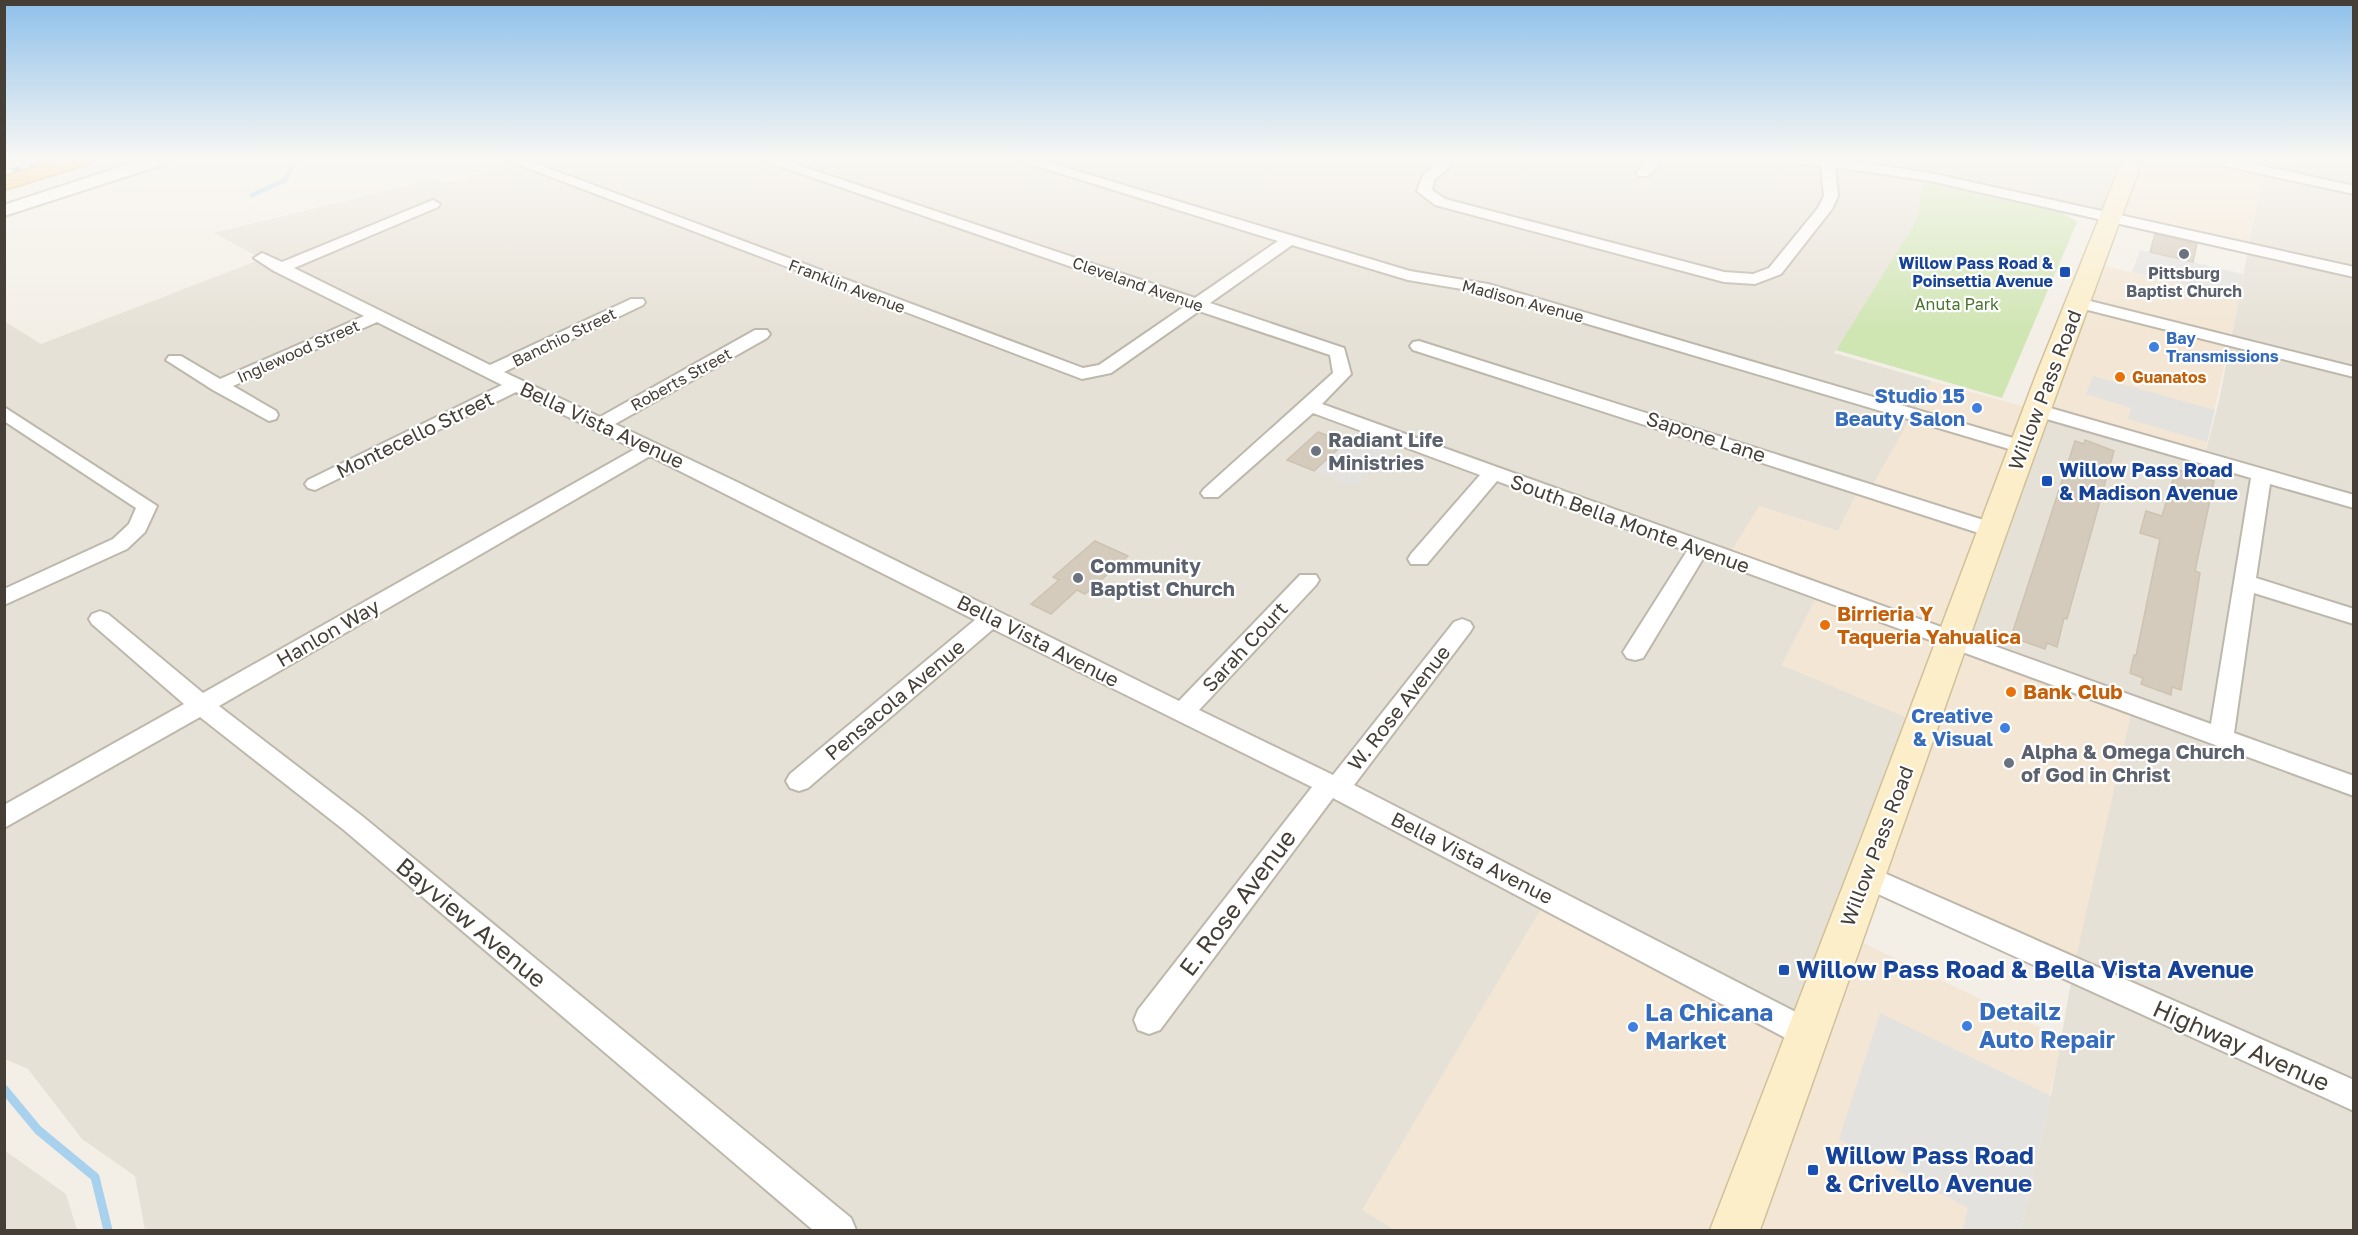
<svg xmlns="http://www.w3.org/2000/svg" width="2358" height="1235" font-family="'Golos Text',sans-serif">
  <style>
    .residential { fill: #e6e1d6 }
    .commercial { fill: #f3e6d4 }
    .green { fill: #cfe5b2 }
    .parking { fill: #e4e2df }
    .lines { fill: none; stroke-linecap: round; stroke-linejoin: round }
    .stream-far1 { stroke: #a7d1ec; stroke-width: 4.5 }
    .stream { stroke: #a7d1ec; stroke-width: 9 }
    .building { fill: #d4cbbd; stroke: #cec2b1; stroke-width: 1.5 }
    .minor-casing { stroke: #beb7ab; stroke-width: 4 }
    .tertiary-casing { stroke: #beb7ab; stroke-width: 4 }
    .secondary-casing { stroke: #d0c199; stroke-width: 3 }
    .motorway-casing { stroke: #d59b40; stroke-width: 3 }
    .minor { fill: #fff; fill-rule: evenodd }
    .tertiary { fill: #fff; fill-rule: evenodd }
    .secondary { fill: #fbeec9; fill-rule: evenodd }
    .motorway { fill: #f6c770; fill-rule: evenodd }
    .tram { stroke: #969696; stroke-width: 1.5 }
    .rail-casing { stroke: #969696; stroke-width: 4.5 }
    .rail { stroke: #fff; stroke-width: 3; stroke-dasharray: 9; stroke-linecap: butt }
    .worship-dot { fill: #6b7280; stroke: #fff; stroke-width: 2 }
    .transit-dot { fill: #1a4fb4; stroke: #fff; stroke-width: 2 }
    .shop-dot { fill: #3f7fe0; stroke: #fff; stroke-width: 2 }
    .food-dot { fill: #e8710a; stroke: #fff; stroke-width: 2 }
    .labels { text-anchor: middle; stroke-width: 4.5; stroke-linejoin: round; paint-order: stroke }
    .far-transit-label { font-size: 16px; font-weight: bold; fill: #164399; stroke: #fff; text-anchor: end }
    .far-worship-label { font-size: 16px; font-weight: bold; fill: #5b616d; stroke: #fff }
    .far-street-label { font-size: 16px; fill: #463f37; stroke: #fff }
    .far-park-label { font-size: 16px; fill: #49742d; stroke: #fff }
    .far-shop-label { font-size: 16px; font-weight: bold; fill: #366cbe; stroke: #fff; text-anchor: start }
    .far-food-label { font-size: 16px; font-weight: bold; fill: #c56008; stroke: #fff; text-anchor: start }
    .street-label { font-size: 20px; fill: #463f37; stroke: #fff }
    .shop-label { font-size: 20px; font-weight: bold; fill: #366cbe; stroke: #fff; text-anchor: end }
    .worship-label { font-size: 20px; font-weight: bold; fill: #5b616d; stroke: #fff; text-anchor: start }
    .transit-label { font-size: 20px; font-weight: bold; fill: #164399; stroke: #fff; text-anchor: start }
    .food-label { font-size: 20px; font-weight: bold; fill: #c56008; stroke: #fff; text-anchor: start }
    .near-street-label { font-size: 24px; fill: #463f37; stroke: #fff }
    .near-transit-label { font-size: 24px; font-weight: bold; fill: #164399; stroke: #fff; text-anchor: start }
    .near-shop-label { font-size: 24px; font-weight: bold; fill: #366cbe; stroke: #fff; text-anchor: start }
  </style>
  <rect width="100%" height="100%" fill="#f3efe7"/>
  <path class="residential" d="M 538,159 L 2133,159 L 2110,218 L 1931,177 L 1924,182 L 1916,221 L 1834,353 L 1931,381 L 1914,414 L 1870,490 L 1860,487 L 1838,531 L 1759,506 L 1819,592 L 1782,665 L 1921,723 L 1808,1034 L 1362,1209 L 1395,1230 L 145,1230 L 135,1176 L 82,1139 L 28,1069 L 5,1059 L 4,321 L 41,344 L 262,259 L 214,233 L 435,179 L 443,183 Z
    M 2299,159 L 2353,161 L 2353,1230 L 2021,1230 L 2051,1096 L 2073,971 L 1952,638 L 2036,410 L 2204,458 L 2219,401 L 2263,172 L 2298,178 Z
    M 4,1150 L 66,1194 L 77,1230 L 5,1230 Z"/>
  <path class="commercial" d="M 2133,159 L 2299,159 L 2298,179 L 2263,172 L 2248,248 L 2110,218 Z
    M 2093,263 L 2239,298 L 2204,458 L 2036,411 L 1952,638 L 2133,706 L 2073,971 L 1866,876 L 1921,724 L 1782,665 L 1819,592 L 1727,558 L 1759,506 L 1838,531 L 1860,487 L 1870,490 L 1931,381 L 2036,410 Z
    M 1548,897 L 1807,1034 L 1844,934 L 2062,1038 L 2021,1230 L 1395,1230 L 1362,1210 Z"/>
  <path class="green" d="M 1924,182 L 2063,213 L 2077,222 L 2002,398 L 1836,350 L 1916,221 Z"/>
  <path class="parking" d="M 2140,250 L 2243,274 L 2239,298 L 2132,272 Z
    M 2093,376 L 2215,410 L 2207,442 L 2128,419 L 2131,408 L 2086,394 Z
    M 1355,433 L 1395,448 L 1355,487 L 1314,471 Z
    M 1880,1013 L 2051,1096 L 2021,1230 L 1963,1230 L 1968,1208 L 1839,1139 Z"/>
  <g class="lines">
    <path class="stream-far1" d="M 252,195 L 285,180 L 297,159"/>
    <path class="stream" d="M 4,1089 L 38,1130 L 95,1177 L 108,1230"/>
  </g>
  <path class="building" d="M 2155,234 L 2197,244 L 2193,262 L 2150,252 Z
    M 1318,432 L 1346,442 L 1314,471 L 1287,460 Z
    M 2085,440 L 2114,451 L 2067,619 L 2064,618 L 2057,647 L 2047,643 L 2045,649 L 2011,637 L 2075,441 L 2084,444 Z
    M 2176,469 L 2185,472 L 2186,469 L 2208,475 L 2207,479 L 2214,481 L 2195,571 L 2200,573 L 2181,690 L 2172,687 L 2171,695 L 2141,684 L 2143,678 L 2130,673 L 2134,655 L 2136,656 L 2160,539 L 2140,533 L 2146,511 L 2162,516 Z
    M 1095,541 L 1128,556 L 1085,594 L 1077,590 L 1051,614 L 1031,604 L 1059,580 L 1053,577 Z"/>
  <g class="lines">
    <defs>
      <path id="minor" d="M 504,159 L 524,159 L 1083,368 L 1099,365 L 1185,306 L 759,159 L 780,159 L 1195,298 L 1278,241 L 1014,159 L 1037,159 L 1410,271 L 1488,284 L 2030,443 L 2033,447 L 2030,451 L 2016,451 L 1480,292 L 1408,280 L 1292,245 L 1210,303 L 1344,348 L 1351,374 L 1322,404 L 2211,724 L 2251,478 L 2029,414 L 2027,410 L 2036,404 L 2043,406 L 2354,495 L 2354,508 L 2270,484 L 2256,578 L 2354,609 L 2354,624 L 2254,593 L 2234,733 L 2354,776 L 2354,796 L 1704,557 L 1643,658 L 1635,660 L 1627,658 L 1623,652 L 1687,551 L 1497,481 L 1427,564 L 1411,564 L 1408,559 L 1411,554 L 1480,475 L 1313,413 L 1218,497 L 1204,497 L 1201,493 L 1204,489 L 1333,373 L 1330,355 L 1199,311 L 1111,373 L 1082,379 Z
        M 1443,159 L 1459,159 L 1434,180 L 1432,190 L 1445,199 L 1724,272 L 1753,274 L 1769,268 L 1818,208 L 1824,196 L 1821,166 L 1793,163 L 1786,159 L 1836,159 L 1930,173 L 2354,267 L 2354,277 L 1930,181 L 1835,167 L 1838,196 L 1832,209 L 1781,274 L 1755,284 L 1724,282 L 1435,205 L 1417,191 L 1423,175 Z
        M 1649,159 L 1664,159 L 1648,176 L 1638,176 L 1636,173 Z
        M 2204,159 L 2231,159 L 2354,186 L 2354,194 L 2211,163 Z
        M 433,200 L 440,204 L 438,207 L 294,268 L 490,365 L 631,299 L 643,299 L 645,302 L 643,305 L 504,372 L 600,417 L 755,330 L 767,330 L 770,334 L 767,338 L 615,424 L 739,483 L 1179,701 L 1300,575 L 1316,575 L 1319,580 L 1316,585 L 1199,710 L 1333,775 L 1454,622 L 1462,619 L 1470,622 L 1473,627 L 1470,632 L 1354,785 L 1819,1024 L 1823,1034 L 1819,1044 L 1808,1048 L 1797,1044 L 1333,798 L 1160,1030 L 1149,1034 L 1138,1030 L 1134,1020 L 1138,1010 L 1312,787 L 993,629 L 808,788 L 799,791 L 790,788 L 786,781 L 790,774 L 975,620 L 650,456 L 219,706 L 362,816 L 851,1218 L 856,1230 L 813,1230 L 344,830 L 200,717 L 4,828 L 4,805 L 184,704 L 92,624 L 89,619 L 92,614 L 100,611 L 108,614 L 203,693 L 635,449 L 516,392 L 315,490 L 308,488 L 305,484 L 308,480 L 502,385 L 377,322 L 233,386 L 276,411 L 278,415 L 276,419 L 269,421 L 213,390 L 166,360 L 169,356 L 181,356 L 220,379 L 364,316 L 274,271 L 254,258 L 262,253 L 282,262 Z
        M 2078,298 L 2354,367 L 2354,377 L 2072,306 L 2070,303 L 2072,300 Z
        M 1419,341 L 1999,525 L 2002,530 L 1999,535 L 1985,535 L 1413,350 L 1410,346 L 1413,342 Z
        M 4,407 L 157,506 L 145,532 L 127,549 L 4,605 L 4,589 L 113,539 L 129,524 L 136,508 L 4,421 Z
        M 1866,865 L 2354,1080 L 2354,1111 L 1856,884 L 1852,876 L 1856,868 Z"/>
      <path id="tertiary" d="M 144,159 L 170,159 L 168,163 L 4,216 L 4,205 Z"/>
      <path id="secondary" d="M 2123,159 L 2143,159 C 2010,514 1888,873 1760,1230 L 1710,1230 L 1863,834 L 2036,375 Z"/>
      <path id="motorway" d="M 62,159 L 94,159 L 91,163 L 4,190 L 4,177 Z"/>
    </defs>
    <use href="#minor" class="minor-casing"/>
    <use href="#tertiary" class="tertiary-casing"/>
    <use href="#secondary" class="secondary-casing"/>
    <use href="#motorway" class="motorway-casing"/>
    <use href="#minor" class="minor"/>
    <use href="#tertiary" class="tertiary"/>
    <use href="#secondary" class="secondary"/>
    <use href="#motorway" class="motorway"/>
    <path class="tram" d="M 4,164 L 21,159"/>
    <defs>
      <path id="rail" d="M 4,173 L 49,159"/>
    </defs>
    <use href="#rail" class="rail-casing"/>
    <use href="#rail" class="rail"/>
  </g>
  <linearGradient id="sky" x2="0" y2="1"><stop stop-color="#8ec0ea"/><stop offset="0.48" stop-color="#faf8f4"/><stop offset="1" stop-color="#faf8f4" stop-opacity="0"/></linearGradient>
  <rect width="2358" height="332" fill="url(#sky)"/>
  <g class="worship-dot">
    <circle cx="2184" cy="254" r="6"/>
    <circle cx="1316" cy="451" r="6"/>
    <circle cx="1078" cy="578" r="6"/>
    <circle cx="2009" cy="763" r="6"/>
  </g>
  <g class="transit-dot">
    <rect x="2059" y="266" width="12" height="12" rx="3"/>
    <rect x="2041" y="475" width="12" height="12" rx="3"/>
    <rect x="1778" y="964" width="12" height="12" rx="3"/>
    <rect x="1807" y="1164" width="12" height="12" rx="3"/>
  </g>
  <g class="shop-dot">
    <circle cx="2154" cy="347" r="6"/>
    <circle cx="1977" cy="408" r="6"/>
    <circle cx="2005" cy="728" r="6"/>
    <circle cx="1967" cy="1026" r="6"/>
    <circle cx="1633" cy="1027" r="6"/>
  </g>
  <g class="food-dot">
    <circle cx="2120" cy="377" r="6"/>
    <circle cx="1825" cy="625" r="6"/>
    <circle cx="2011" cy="692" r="6"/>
  </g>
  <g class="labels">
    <g class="far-transit-label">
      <text x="2053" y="269">Willow Pass Road &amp;<tspan x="2053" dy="18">Poinsettia Avenue</tspan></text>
    </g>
    <g class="far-worship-label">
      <text x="2184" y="279">Pittsburg<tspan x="2184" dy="18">Baptist Church</tspan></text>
    </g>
    <g class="far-street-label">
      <text transform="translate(1138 284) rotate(19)" y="6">Cleveland Avenue</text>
      <text transform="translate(847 286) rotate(21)" y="6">Franklin Avenue</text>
      <text transform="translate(1523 301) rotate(15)" y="6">Madison Avenue</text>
      <text transform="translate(564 337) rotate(-26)" y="6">Banchio Street</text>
      <text transform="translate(298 351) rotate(-24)" y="6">Inglewood Street</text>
      <text transform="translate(681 379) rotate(-29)" y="6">Roberts Street</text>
    </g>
    <g class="far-park-label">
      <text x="1957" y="310">Anuta Park</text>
    </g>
    <g class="far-shop-label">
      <text x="2166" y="344">Bay<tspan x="2166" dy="18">Transmissions</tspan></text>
    </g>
    <g class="far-food-label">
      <text x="2132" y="383">Guanatos</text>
    </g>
    <g class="street-label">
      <text transform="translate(2045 390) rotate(-69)" y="7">Willow Pass Road</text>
      <text transform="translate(602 425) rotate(25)" y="7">Bella Vista Avenue</text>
      <text transform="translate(415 435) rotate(-26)" y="7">Montecello Street</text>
      <text transform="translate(1706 437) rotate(18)" y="7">Sapone Lane</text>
      <text transform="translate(1630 524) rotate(20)" y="7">South Bella Monte Avenue</text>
      <text transform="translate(328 633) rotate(-30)" y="7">Hanlon Way</text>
      <text transform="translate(1038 641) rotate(27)" y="7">Bella Vista Avenue</text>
      <text transform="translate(1245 647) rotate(-47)" y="7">Sarah Court</text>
      <text transform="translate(895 700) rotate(-40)" y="7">Pensacola Avenue</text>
      <text transform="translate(1399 708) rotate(-52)" y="7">W. Rose Avenue</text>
      <text transform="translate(1877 846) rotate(-69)" y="7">Willow Pass Road</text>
      <text transform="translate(1472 858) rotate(27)" y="7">Bella Vista Avenue</text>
    </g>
    <g class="shop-label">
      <text x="1965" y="403">Studio 15<tspan x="1965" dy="23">Beauty Salon</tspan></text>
      <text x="1993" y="723">Creative<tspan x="1993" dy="23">&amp; Visual</tspan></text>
    </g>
    <g class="worship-label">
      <text x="1328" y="447">Radiant Life<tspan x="1328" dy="23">Ministries</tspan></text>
      <text x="1090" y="573">Community<tspan x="1090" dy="23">Baptist Church</tspan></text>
      <text x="2021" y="759">Alpha &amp; Omega Church<tspan x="2021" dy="23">of God in Christ</tspan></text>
    </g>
    <g class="transit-label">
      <text x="2059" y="477">Willow Pass Road<tspan x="2059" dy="23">&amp; Madison Avenue</tspan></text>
    </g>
    <g class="food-label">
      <text x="1837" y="621">Birrieria Y<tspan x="1837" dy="23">Taqueria Yahualica</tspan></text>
      <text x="2023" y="699">Bank Club</text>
    </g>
    <g class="near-street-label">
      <text transform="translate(1238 903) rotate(-53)" y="8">E. Rose Avenue</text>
      <text transform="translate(471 923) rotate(40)" y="8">Bayview Avenue</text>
      <text transform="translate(2241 1046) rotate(24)" y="8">Highway Avenue</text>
    </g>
    <g class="near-transit-label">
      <text x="1796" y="978">Willow Pass Road &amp; Bella Vista Avenue</text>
      <text x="1825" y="1164">Willow Pass Road<tspan x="1825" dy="28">&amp; Crivello Avenue</tspan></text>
    </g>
    <g class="near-shop-label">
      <text x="1979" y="1020">Detailz<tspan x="1979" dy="28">Auto Repair</tspan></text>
      <text x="1645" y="1021">La Chicana<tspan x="1645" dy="28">Market</tspan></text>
    </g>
  </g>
  <rect width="2358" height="1235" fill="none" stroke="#463f37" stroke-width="12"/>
</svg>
